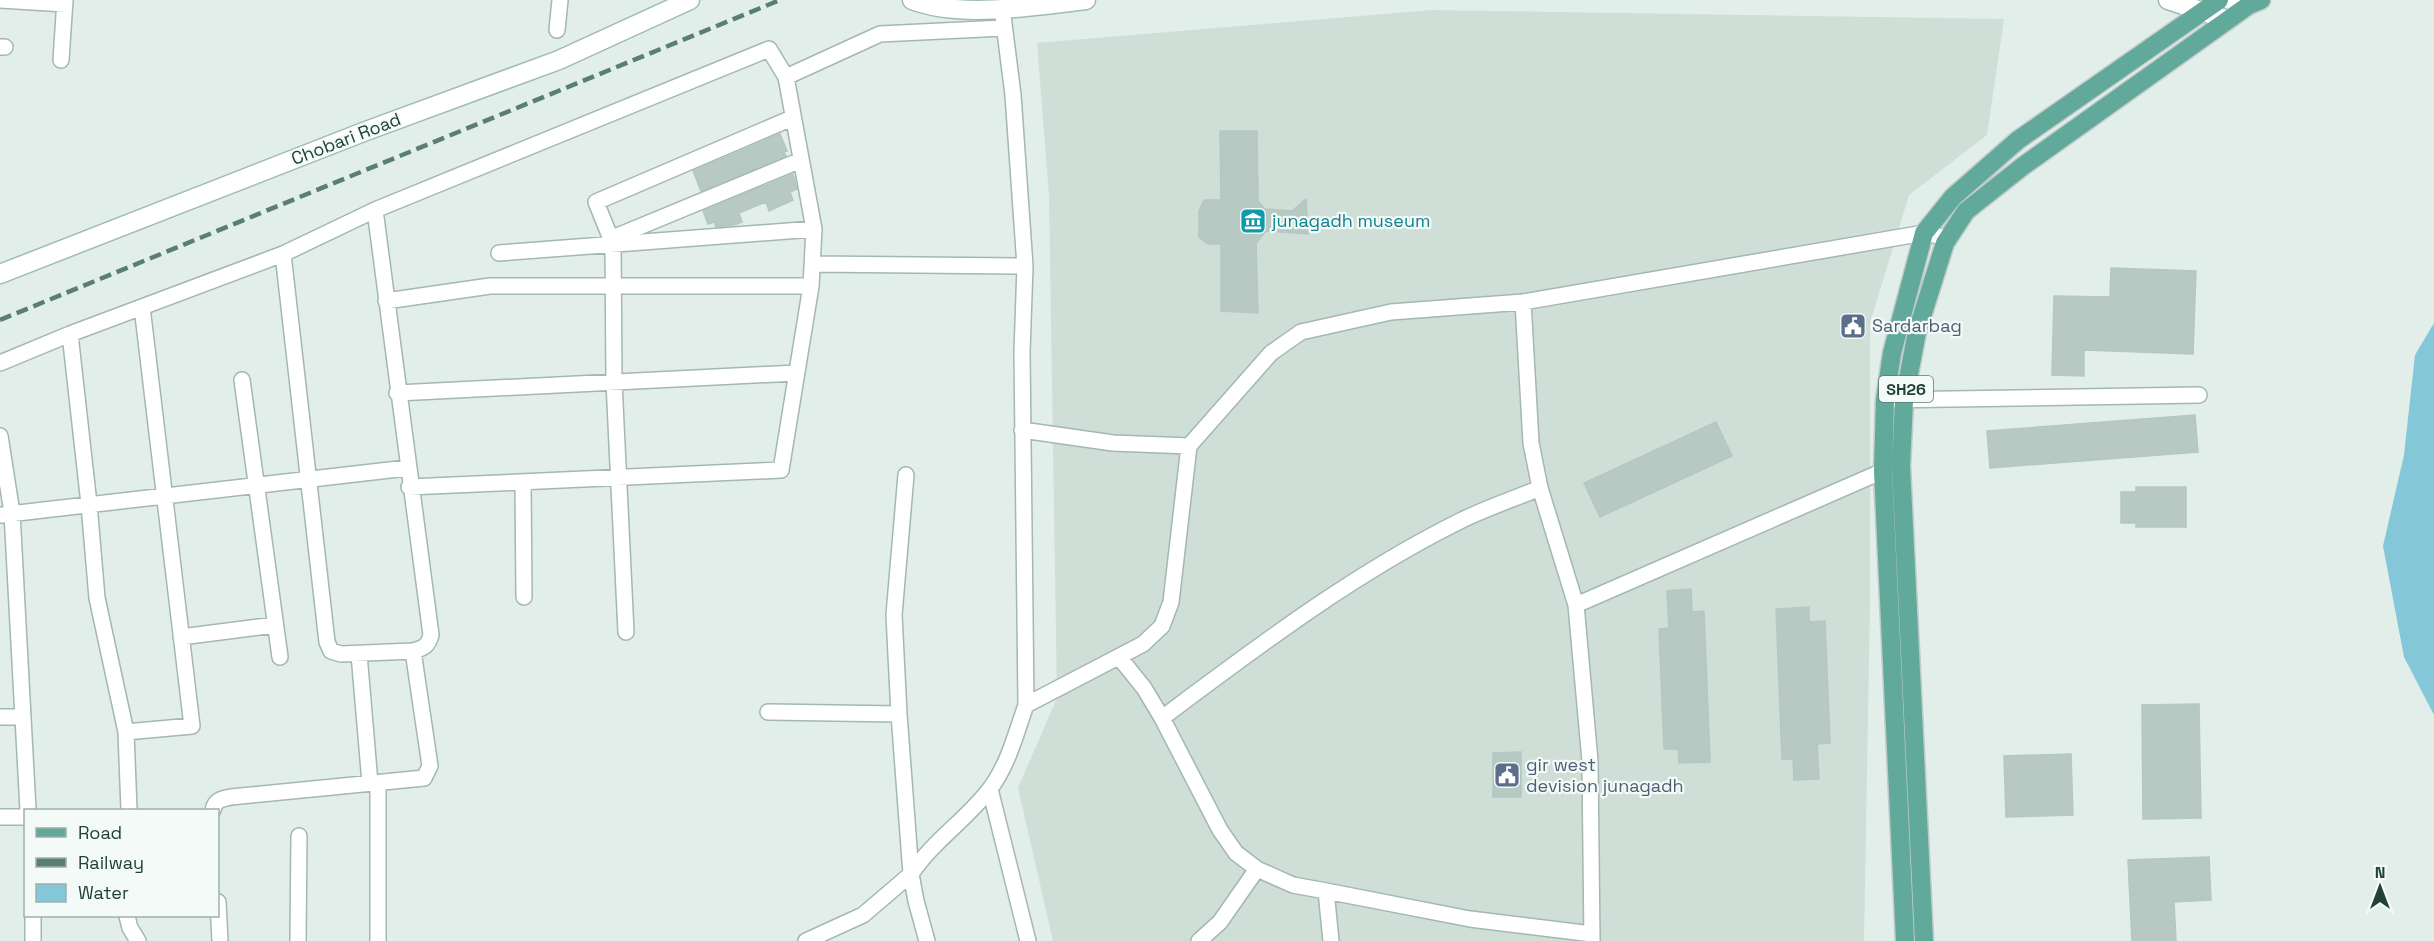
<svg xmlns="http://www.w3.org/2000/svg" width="2434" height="941" font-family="'Space Grotesk',sans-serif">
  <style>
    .built { fill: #d0ded8 }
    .water { fill: #83c7d9 }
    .building { fill: #b7c9c2; stroke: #b3c8c1; stroke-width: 1.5 }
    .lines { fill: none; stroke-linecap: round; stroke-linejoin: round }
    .street-casing { stroke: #a4b7b1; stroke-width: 18 }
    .secondary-casing { stroke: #9fbbb3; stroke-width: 21 }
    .primary-casing { stroke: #c0cac8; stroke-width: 21 }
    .street { stroke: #fff; stroke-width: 15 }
    .secondary { stroke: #fff; stroke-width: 18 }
    .primary { stroke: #61a99b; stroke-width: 18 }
    .rail { stroke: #5a7d75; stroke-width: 4.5; stroke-dasharray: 12 6; stroke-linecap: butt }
    .labels { text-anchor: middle; stroke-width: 4.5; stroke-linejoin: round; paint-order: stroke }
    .shield { fill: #f3faf7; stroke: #5f7873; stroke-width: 1.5 }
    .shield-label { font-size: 16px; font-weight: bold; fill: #1f413a }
    .street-label { font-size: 18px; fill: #1f413a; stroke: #f3faf7 }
    .culture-label { font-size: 18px; fill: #0d838f; stroke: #f3faf7; text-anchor: start }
    .service-label { font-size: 18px; fill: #4e5e75; stroke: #f3faf7; text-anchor: start }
  </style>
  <rect width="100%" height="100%" fill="#e2eee9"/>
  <path class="built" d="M 1432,10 L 2004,19 L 1987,135 L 1909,195 L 1870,323 L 1870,603 L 1864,941 L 1053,941 L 1018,788 L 1057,698 L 1049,195 L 1037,43 Z"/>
  <path class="water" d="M 2434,323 L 2434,715 L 2404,657 L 2383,546 L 2404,455 L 2415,355 Z"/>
  <path class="building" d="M 1220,131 L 1257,131 L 1258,201 L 1265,209 L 1292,211 L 1306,199 L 1308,234 L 1266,231 L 1256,243 L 1258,313 L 1221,311 L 1221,244 L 1208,244 L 1199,237 L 1199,211 L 1204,200 L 1221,200 Z
    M 780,134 L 787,151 L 784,152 L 786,156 L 701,191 L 693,171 Z
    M 793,174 L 797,189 L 790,192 L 793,200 L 769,211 L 766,202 L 739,213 L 742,222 L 734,225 L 716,227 L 714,222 L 708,224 L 703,211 Z
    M 2111,268 L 2196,271 L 2193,354 L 2084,350 L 2084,376 L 2052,375 L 2054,296 L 2110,297 Z
    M 2195,415 L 2198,452 L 1990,468 L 1987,431 Z
    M 1716,422 L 1732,456 L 1600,517 L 1584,483 Z
    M 2136,487 L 2186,487 L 2186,527 L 2136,527 L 2136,523 L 2121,523 L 2121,492 L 2136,492 Z
    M 1691,589 L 1692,612 L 1704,611 L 1710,762 L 1679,763 L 1678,749 L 1664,749 L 1659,629 L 1669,628 L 1667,591 Z
    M 1809,607 L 1809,622 L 1825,621 L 1830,743 L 1817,744 L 1819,779 L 1794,780 L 1793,759 L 1782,759 L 1776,609 Z
    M 2199,704 L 2201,818 L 2143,819 L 2142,705 Z
    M 1521,752 L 1521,797 L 1493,797 L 1493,753 Z
    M 2071,754 L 2073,815 L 2006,817 L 2004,756 Z
    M 2209,857 L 2211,900 L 2174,902 L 2176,941 L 2132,941 L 2128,860 Z"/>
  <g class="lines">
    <defs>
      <path id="street" d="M 0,0 L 65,4
        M 557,30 L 560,0
        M 0,47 L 5,47
        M 61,60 L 65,0
        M 786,77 L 880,34 L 1003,28
        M 610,239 L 801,160
        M 499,253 L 814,229
        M 283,254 L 327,642 L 331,651 L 341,654 L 413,651 C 424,648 428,646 431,635 L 375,210
        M 813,264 L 1025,266
        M 386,301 L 490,286 L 811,286
        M 1523,302 L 1531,443 L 1540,488 L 1576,605 L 1590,761 L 1592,941
        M 70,334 L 89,504 L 97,598 L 126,732 L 129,810
        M 0,363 L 70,334 L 283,254 L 375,210 L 769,49 L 786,77 L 814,229 L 811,286 L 781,470 L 409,487
        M 242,380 L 280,657
        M 397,393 L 796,373
        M 1885,400 L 2199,395
        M 1022,430 L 1113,443 L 1189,446 L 1271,353 L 1301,332 L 1391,312 L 1523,302 L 1924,233 L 1948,238
        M 0,436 L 12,513 L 28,810
        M 523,482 L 524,597
        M 0,515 L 407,468
        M 1576,605 L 1883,471
        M 626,632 L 614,382 L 613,244 L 596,202 L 792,118
        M 181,637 L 275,625
        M 359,654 L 370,783
        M 1119,657 L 1144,688 L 1162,718 L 1220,830 L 1236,853 L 1257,869 L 1293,885 L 1326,891 L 1470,919 L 1592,934
        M 1026,705 L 1143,644 L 1162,626 L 1171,602 L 1189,446
        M 768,712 L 899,714
        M 0,717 L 23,717
        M 1162,718 C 1257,647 1353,574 1460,521 C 1486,508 1514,499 1540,488
        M 126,732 L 192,726 L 142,307
        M 378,783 L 378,941
        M 990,789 L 1028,941
        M 213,810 C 215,800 221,799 231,797 L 424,778 L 430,766 L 413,651
        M 0,817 L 26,817
        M 1326,891 L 1331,941
        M 218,902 L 220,941
        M 33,916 L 33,941
        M 127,916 L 130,928 L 138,941
        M 298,941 L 299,836
        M 806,941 L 863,915 L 911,874 L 899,714 L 894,615 L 906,475
        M 927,941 L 916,901 L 911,874 C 933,841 966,820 989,790 C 1008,766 1016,733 1026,705 L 1022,352 L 1025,266 L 1013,95 L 1002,8
        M 1199,941 L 1220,922 L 1257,869"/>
      <path id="secondary" d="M 912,0 C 962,19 1033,6 1086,0
        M 2168,0 L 2228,20
        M 2230,0 L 2249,5
        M 0,274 L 366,131 L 559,60 L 690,0"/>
      <path id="primary" d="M 1905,941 L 1883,471 L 1885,400 L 1892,353 L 1924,233 L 1953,197 L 2018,140 L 2219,0
        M 1924,941 L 1901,466 L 1904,400 L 1917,332 L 1945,243 L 1966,211 L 2023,166 L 2249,5 L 2261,0"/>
    </defs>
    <use href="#street" class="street-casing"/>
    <use href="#secondary" class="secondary-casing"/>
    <use href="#primary" class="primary-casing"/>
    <use href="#street" class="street"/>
    <use href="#secondary" class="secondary"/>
    <use href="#primary" class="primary"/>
    <path class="rail" d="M 0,320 L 780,0"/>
  </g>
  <defs>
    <symbol id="museum-square" viewBox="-11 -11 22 22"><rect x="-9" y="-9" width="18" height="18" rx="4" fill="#0f9aa8" stroke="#f3faf7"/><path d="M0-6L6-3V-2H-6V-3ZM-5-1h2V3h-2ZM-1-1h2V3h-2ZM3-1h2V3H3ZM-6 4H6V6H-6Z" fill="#fff"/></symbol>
    <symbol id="civic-square" viewBox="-11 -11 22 22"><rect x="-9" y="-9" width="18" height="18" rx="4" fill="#5c6f8a" stroke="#f3faf7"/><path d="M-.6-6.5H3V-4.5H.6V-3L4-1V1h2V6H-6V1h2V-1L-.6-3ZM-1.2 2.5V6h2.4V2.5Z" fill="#fff"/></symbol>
  </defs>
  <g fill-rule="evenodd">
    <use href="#museum-square" x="1238" y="206" width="30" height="30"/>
    <use href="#civic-square" x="1838" y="311" width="30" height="30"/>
    <use href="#civic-square" x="1492" y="760" width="30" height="30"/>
  </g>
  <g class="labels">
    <rect class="shield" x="1879" y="376" width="54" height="26" rx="4.5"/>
    <g class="shield-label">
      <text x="1906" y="395">SH26</text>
    </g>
    <g class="street-label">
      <text transform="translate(346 139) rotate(-21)" y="6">Chobari Road</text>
    </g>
    <g class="culture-label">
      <text x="1272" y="227">junagadh museum</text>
    </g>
    <g class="service-label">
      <text x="1872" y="332">Sardarbag</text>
      <text x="1526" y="771">gir west<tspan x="1526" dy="21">devision junagadh</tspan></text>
    </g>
  </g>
  <rect x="24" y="809" width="195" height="108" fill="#f3faf7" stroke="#9eb0ab" stroke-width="1.5"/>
  <rect x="36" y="828" width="30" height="9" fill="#61a99b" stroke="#9eb0ab" stroke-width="1.5"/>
  <text x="78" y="839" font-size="18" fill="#1f413a">Road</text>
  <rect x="36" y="858" width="30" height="9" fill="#5a7d75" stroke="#9eb0ab" stroke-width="1.5"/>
  <text x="78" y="869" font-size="18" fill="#1f413a">Railway</text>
  <rect x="36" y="884" width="30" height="18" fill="#83c7d9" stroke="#9eb0ab" stroke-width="1.5"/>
  <text x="78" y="899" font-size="18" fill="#1f413a">Water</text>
  <g transform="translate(2380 887)" stroke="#f3faf7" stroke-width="4.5" paint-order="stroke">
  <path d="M0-4.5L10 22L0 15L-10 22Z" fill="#1f413a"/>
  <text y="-9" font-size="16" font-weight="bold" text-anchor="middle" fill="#1f413a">N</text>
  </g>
</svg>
